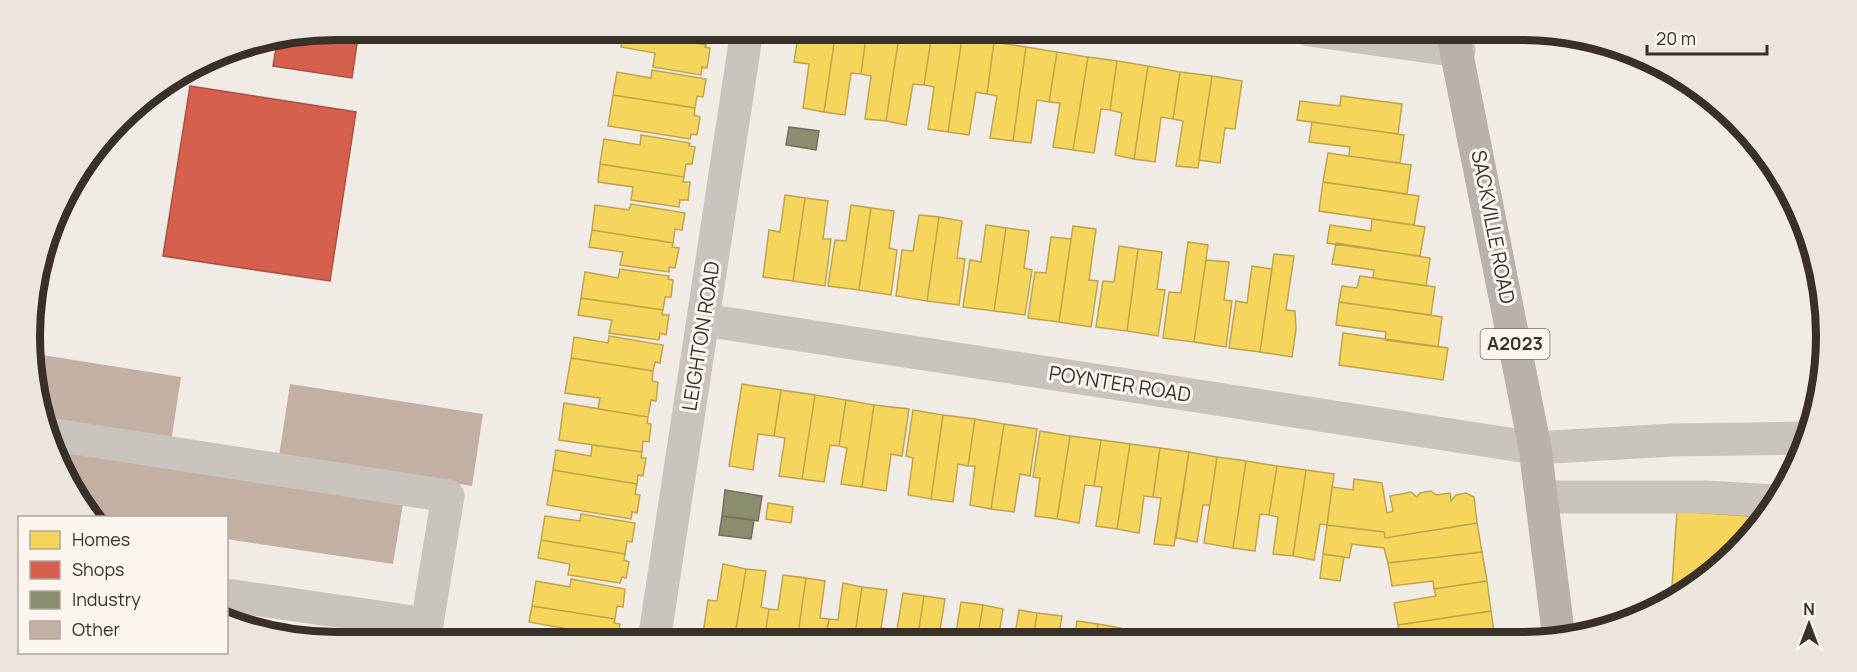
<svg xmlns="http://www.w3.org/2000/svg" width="1857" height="672" font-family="Manrope,sans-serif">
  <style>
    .homes { fill: #f6d55c; stroke: #bea44d; stroke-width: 1.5 }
    .shops { fill: #d6604d; stroke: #a75242; stroke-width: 1.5 }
    .industry { fill: #8c8c6e; stroke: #73705a; stroke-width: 1.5 }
    .building { fill: #c3b0a5 }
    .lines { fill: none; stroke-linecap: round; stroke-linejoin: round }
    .minor { stroke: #c9c3bd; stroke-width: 33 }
    .major { stroke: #b8b1ac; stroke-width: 33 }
    .labels { text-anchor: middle; stroke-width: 6; stroke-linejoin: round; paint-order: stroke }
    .shield { fill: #fbf5ed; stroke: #746b64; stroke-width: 1.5 }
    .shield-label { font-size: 18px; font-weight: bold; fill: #3a302a }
    .street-label { font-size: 20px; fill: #3a302a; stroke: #fbf5ed }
    .rim { fill: none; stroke: #3a302a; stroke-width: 8 }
  </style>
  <rect width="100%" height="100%" fill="#f0ebe4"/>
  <path class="homes" d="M 624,30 L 712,30 L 712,33 L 708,32 L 706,45 Z
    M 799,30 L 836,30 L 824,112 L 803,108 L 809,64 L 794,62 Z
    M 836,30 L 867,30 L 861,74 L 851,73 L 845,115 L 824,112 Z
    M 867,30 L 900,30 L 886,121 L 865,119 L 871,76 L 861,74 Z
    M 900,30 L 932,33 L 924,85 L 913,84 L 906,125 L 886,121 Z
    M 624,31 L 706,45 L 705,47 L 710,48 L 707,68 L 702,67 L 701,75 L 653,67 L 655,53 L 621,47 Z
    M 932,33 L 962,38 L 948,132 L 928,129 L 934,87 L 924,85 Z
    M 962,38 L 994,42 L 987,94 L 976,92 L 969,135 L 948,132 Z
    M 994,42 L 1026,47 L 1013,141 L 990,138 L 997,96 L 987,94 Z
    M 1026,47 L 1057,52 L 1049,102 L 1037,100 L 1031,143 L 1013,141 Z
    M 1057,52 L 1088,57 L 1073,150 L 1053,147 L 1060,103 L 1049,102 Z
    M 1088,57 L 1117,61 L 1110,110 L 1101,109 L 1094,153 L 1073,150 Z
    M 1117,61 L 1148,66 L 1134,159 L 1115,155 L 1122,113 L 1110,110 Z
    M 1148,66 L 1180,72 L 1173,119 L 1161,117 L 1155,162 L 1134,159 Z
    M 652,70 L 706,79 L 703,97 L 697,96 L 695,108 L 613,95 L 617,72 L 651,78 Z
    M 1180,72 L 1212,76 L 1198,168 L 1176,166 L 1183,121 L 1173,119 Z
    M 1212,76 L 1242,81 L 1235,129 L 1225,128 L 1220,163 L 1199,160 Z
    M 613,95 L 695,108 L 694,115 L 700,117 L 697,135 L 691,134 L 690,139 L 608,126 Z
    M 1341,96 L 1402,104 L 1398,134 L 1297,120 L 1300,101 L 1340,106 Z
    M 1312,122 L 1404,135 L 1400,163 L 1349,156 L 1350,147 L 1309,142 Z
    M 641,135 L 690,143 L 689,146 L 695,147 L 692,164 L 686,164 L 684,177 L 600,164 L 604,139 L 640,145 Z
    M 1328,153 L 1411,165 L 1407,194 L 1323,182 Z
    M 600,164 L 684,177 L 683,182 L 690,182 L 688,200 L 680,200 L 679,207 L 631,200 L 633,187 L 598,182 Z
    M 1323,182 L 1419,196 L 1414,225 L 1319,211 Z
    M 785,195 L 805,198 L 793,281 L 763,277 L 769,230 L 780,232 Z
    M 805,198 L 828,201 L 823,239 L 831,239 L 825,286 L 793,281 Z
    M 631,204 L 685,213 L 682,230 L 675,229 L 673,243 L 592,230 L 595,205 L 629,210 Z
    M 851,205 L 871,208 L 859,290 L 828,286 L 835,240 L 846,241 Z
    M 871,208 L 894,211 L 889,248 L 897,250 L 891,295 L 859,290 Z
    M 919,215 L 939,217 L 927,301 L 896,296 L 902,250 L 913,251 Z
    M 939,217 L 962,221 L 957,258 L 965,259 L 959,305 L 927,301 Z
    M 1372,219 L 1425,227 L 1420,256 L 1327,243 L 1330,225 L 1371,231 Z
    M 986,225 L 1006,228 L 994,311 L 963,307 L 970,260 L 981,262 Z
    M 1073,226 L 1096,229 L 1089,280 L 1098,281 L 1091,327 L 1059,322 Z
    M 1006,228 L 1029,231 L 1024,268 L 1032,270 L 1025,315 L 994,311 Z
    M 592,230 L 673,243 L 672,247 L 679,248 L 675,268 L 669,267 L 669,272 L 620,265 L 623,252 L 589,247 Z
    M 1051,237 L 1071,239 L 1059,322 L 1028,318 L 1035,272 L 1046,273 Z
    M 1188,242 L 1208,245 L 1194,342 L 1163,338 L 1169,292 L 1181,293 Z
    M 1336,243 L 1430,258 L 1426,286 L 1373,278 L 1374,270 L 1332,264 Z
    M 1119,246 L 1138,249 L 1127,331 L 1096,327 L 1103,281 L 1114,282 Z
    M 1138,249 L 1162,252 L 1157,289 L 1165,290 L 1158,336 L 1127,331 Z
    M 1274,254 L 1294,256 L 1286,310 L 1295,311 L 1296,329 L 1292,357 L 1260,352 Z
    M 1206,260 L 1229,262 L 1224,300 L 1232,301 L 1226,347 L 1194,342 Z
    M 1252,266 L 1272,269 L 1260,352 L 1229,348 L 1236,301 L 1247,303 Z
    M 620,269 L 669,276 L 668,279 L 673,280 L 671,297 L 665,297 L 663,310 L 581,298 L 585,272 L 618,278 Z
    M 1360,276 L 1435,287 L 1431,315 L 1339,302 L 1342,286 L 1357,288 Z
    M 581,298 L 663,310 L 662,315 L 669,315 L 666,335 L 660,333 L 659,340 L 609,333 L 612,320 L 578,315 Z
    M 1339,302 L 1442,317 L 1438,347 L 1385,340 L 1386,332 L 1336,325 Z
    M 1343,333 L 1448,348 L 1443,380 L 1339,365 Z
    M 609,336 L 663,345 L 660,363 L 655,362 L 653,371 L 571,358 L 574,337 L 608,343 Z
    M 571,358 L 653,371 L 652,381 L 658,382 L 656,401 L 651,400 L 648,417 L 598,409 L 600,398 L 565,393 Z
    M 742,384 L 781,390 L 774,436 L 758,434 L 753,470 L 729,466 Z
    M 781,390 L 815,395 L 802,479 L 779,476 L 785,438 L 774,436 Z
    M 815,395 L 846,400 L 839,446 L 830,445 L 824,482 L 802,479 Z
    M 846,400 L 874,405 L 862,487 L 841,484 L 847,448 L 839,446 Z
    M 564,403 L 648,417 L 647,423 L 651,424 L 649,442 L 643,441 L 642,452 L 559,440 Z
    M 874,405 L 909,409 L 902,456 L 891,454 L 886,491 L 862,487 Z
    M 913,410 L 943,415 L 931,499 L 908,495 L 913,458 L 906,456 Z
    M 943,415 L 975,419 L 968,466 L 958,464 L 953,502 L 931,499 Z
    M 975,419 L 1004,424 L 991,509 L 970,505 L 975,466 L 968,466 Z
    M 1004,424 L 1037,429 L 1030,476 L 1020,474 L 1014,512 L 991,509 Z
    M 1040,431 L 1070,436 L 1057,519 L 1035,516 L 1040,478 L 1033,477 Z
    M 1070,436 L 1101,440 L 1094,486 L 1085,485 L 1079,523 L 1057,519 Z
    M 1101,440 L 1130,444 L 1117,529 L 1096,526 L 1102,487 L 1094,486 Z
    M 1130,444 L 1160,448 L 1153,497 L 1144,496 L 1139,533 L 1117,529 Z
    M 592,445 L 642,452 L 641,458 L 646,458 L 643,476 L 638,475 L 637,484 L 553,470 L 556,450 L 591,456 Z
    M 1160,448 L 1189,452 L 1174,546 L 1154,544 L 1161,498 L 1153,497 Z
    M 1189,452 L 1217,457 L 1210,505 L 1203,505 L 1197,542 L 1176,538 Z
    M 1217,457 L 1246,461 L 1233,548 L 1204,543 Z
    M 1246,461 L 1277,466 L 1269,515 L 1260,514 L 1255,551 L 1233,548 Z
    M 1277,466 L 1306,470 L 1293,556 L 1273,554 L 1278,517 L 1269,515 Z
    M 553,470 L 637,484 L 635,494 L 640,495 L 637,513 L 632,512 L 631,519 L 547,505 Z
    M 1306,470 L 1334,474 L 1327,525 L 1320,524 L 1314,560 L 1293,556 Z
    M 1354,479 L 1382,483 L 1387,513 L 1393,511 L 1390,496 L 1411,492 L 1417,497 L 1420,493 L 1431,491 L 1436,495 L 1450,493 L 1451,501 L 1456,495 L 1466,493 L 1474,497 L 1477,523 L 1385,538 L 1384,532 L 1327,525 L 1332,487 L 1353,490 Z
    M 768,503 L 793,507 L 791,523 L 766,519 Z
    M 1677,511 L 1763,517 L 1723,566 L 1671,601 Z
    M 581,514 L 635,523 L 632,542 L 627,541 L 625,554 L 541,540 L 545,516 L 580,521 Z
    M 1477,523 L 1482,552 L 1388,563 L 1384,548 L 1352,544 L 1349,558 L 1323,554 L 1327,525 L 1384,532 L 1385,538 Z
    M 541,540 L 625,554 L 624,560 L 629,562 L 626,578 L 622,577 L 620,583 L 568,575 L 570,564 L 538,558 Z
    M 1482,552 L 1487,581 L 1434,589 L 1433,581 L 1392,586 L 1388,563 Z
    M 1323,554 L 1344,557 L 1340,581 L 1320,578 Z
    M 723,564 L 746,569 L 734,641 L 702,641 L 708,600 L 717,601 Z
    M 746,569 L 766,571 L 761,607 L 769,609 L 764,641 L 734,641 Z
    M 783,575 L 806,578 L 797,641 L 764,641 L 769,609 L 778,610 Z
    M 806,578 L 825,581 L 820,618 L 829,619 L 825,641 L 797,641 Z
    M 571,579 L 625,589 L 623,607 L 617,606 L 615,619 L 532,606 L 536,581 L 570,587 Z
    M 1487,581 L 1491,611 L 1398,625 L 1394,603 L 1436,596 L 1434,589 Z
    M 843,583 L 862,587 L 854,641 L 825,641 L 829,619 L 838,620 Z
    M 862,587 L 887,590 L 881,628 L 888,629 L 887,641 L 854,641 Z
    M 903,593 L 924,596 L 917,641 L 887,641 L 888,629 L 897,630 Z
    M 924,596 L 945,599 L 939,636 L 947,638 L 947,641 L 917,641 Z
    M 961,602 L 983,605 L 977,641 L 947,641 L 947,638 L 955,639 Z
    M 983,605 L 1003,609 L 998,641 L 977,641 Z
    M 532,606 L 615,619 L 614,623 L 620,624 L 617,641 L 561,640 L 563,628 L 529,622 Z
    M 1019,610 L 1037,613 L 1033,640 L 1014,641 Z
    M 1491,611 L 1495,639 L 1401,640 L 1398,625 Z
    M 1037,613 L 1062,616 L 1058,640 L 1033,640 Z
    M 1077,621 L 1098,624 L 1095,640 L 1074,640 Z
    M 1098,624 L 1121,628 L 1119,640 L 1095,640 Z
    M 1137,630 L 1156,633 L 1155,640 L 1135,640 Z
    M 1156,633 L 1178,636 L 1177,640 L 1155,640 Z"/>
  <path class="shops" d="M 336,30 L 359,30 L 352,78 L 273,66 L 277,42 Z
    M 190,86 L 356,112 L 330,281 L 163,256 Z"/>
  <path class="industry" d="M 789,127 L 819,131 L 816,150 L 786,145 Z
    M 725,490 L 762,496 L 758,521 L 722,516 Z
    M 722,516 L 754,520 L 751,539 L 719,535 Z"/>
  <path class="building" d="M 36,354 L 181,377 L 171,442 L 43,421 L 40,415 Z
    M 290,384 L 483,414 L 472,486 L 279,456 Z
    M 54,444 L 404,498 L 393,564 L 226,539 L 226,518 L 93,518 L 82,506 Z"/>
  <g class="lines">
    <path class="minor" d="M 1309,30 L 1459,51
      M 704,320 L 1535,448 L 1672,440 L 1807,438
      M 49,434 L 448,496 L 427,624 L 226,595
      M 1542,497 L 1705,497 L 1776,501
      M 654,641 L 747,30"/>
    <path class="major" d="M 1452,30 L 1535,448 L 1559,639"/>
  </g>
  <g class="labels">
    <rect class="shield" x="1480.5" y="329" width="69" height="30" rx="4.5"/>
    <g class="shield-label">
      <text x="1515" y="350">A2023</text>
    </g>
    <g class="street-label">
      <text transform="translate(1493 227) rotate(79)" y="7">SACKVILLE ROAD</text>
      <text transform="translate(701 336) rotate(-81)" y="7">LEIGHTON ROAD</text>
      <text transform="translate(1120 384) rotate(9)" y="7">POYNTER ROAD</text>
    </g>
  </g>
  <path d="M0 0H1857V672H0ZM336 40H1520A296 296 0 0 1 1816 336V336A296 296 0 0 1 1520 632H336A296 296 0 0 1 40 336V336A296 296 0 0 1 336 40Z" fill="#ece5dd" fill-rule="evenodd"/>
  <path class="rim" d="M336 40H1520A296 296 0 0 1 1816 336V336A296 296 0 0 1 1520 632H336A296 296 0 0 1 40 336V336A296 296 0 0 1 336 40Z"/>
  <rect x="18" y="516" width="210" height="138" fill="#fbf5ed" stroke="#aea69f" stroke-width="1.5"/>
  <rect x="30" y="531" width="30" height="18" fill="#f6d55c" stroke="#aea69f" stroke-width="1.5"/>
  <text x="72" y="546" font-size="18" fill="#3a302a">Homes</text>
  <rect x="30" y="561" width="30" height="18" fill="#d6604d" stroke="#aea69f" stroke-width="1.5"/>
  <text x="72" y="576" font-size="18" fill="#3a302a">Shops</text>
  <rect x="30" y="591" width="30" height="18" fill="#8c8c6e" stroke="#aea69f" stroke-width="1.5"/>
  <text x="72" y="606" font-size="18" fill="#3a302a">Industry</text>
  <rect x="30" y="621" width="30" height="18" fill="#c3b0a5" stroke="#aea69f" stroke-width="1.5"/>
  <text x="72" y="636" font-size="18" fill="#3a302a">Other</text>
  <g transform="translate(1809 624)" stroke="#fbf5ed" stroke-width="4.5" paint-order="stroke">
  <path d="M0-4.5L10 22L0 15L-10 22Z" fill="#3a302a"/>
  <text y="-9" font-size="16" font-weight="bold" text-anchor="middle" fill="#3a302a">N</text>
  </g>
  <path d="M1647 45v9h120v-9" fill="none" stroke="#3a302a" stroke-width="3"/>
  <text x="1656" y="45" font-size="18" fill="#3a302a" stroke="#fbf5ed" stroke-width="4.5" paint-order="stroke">20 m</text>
</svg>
